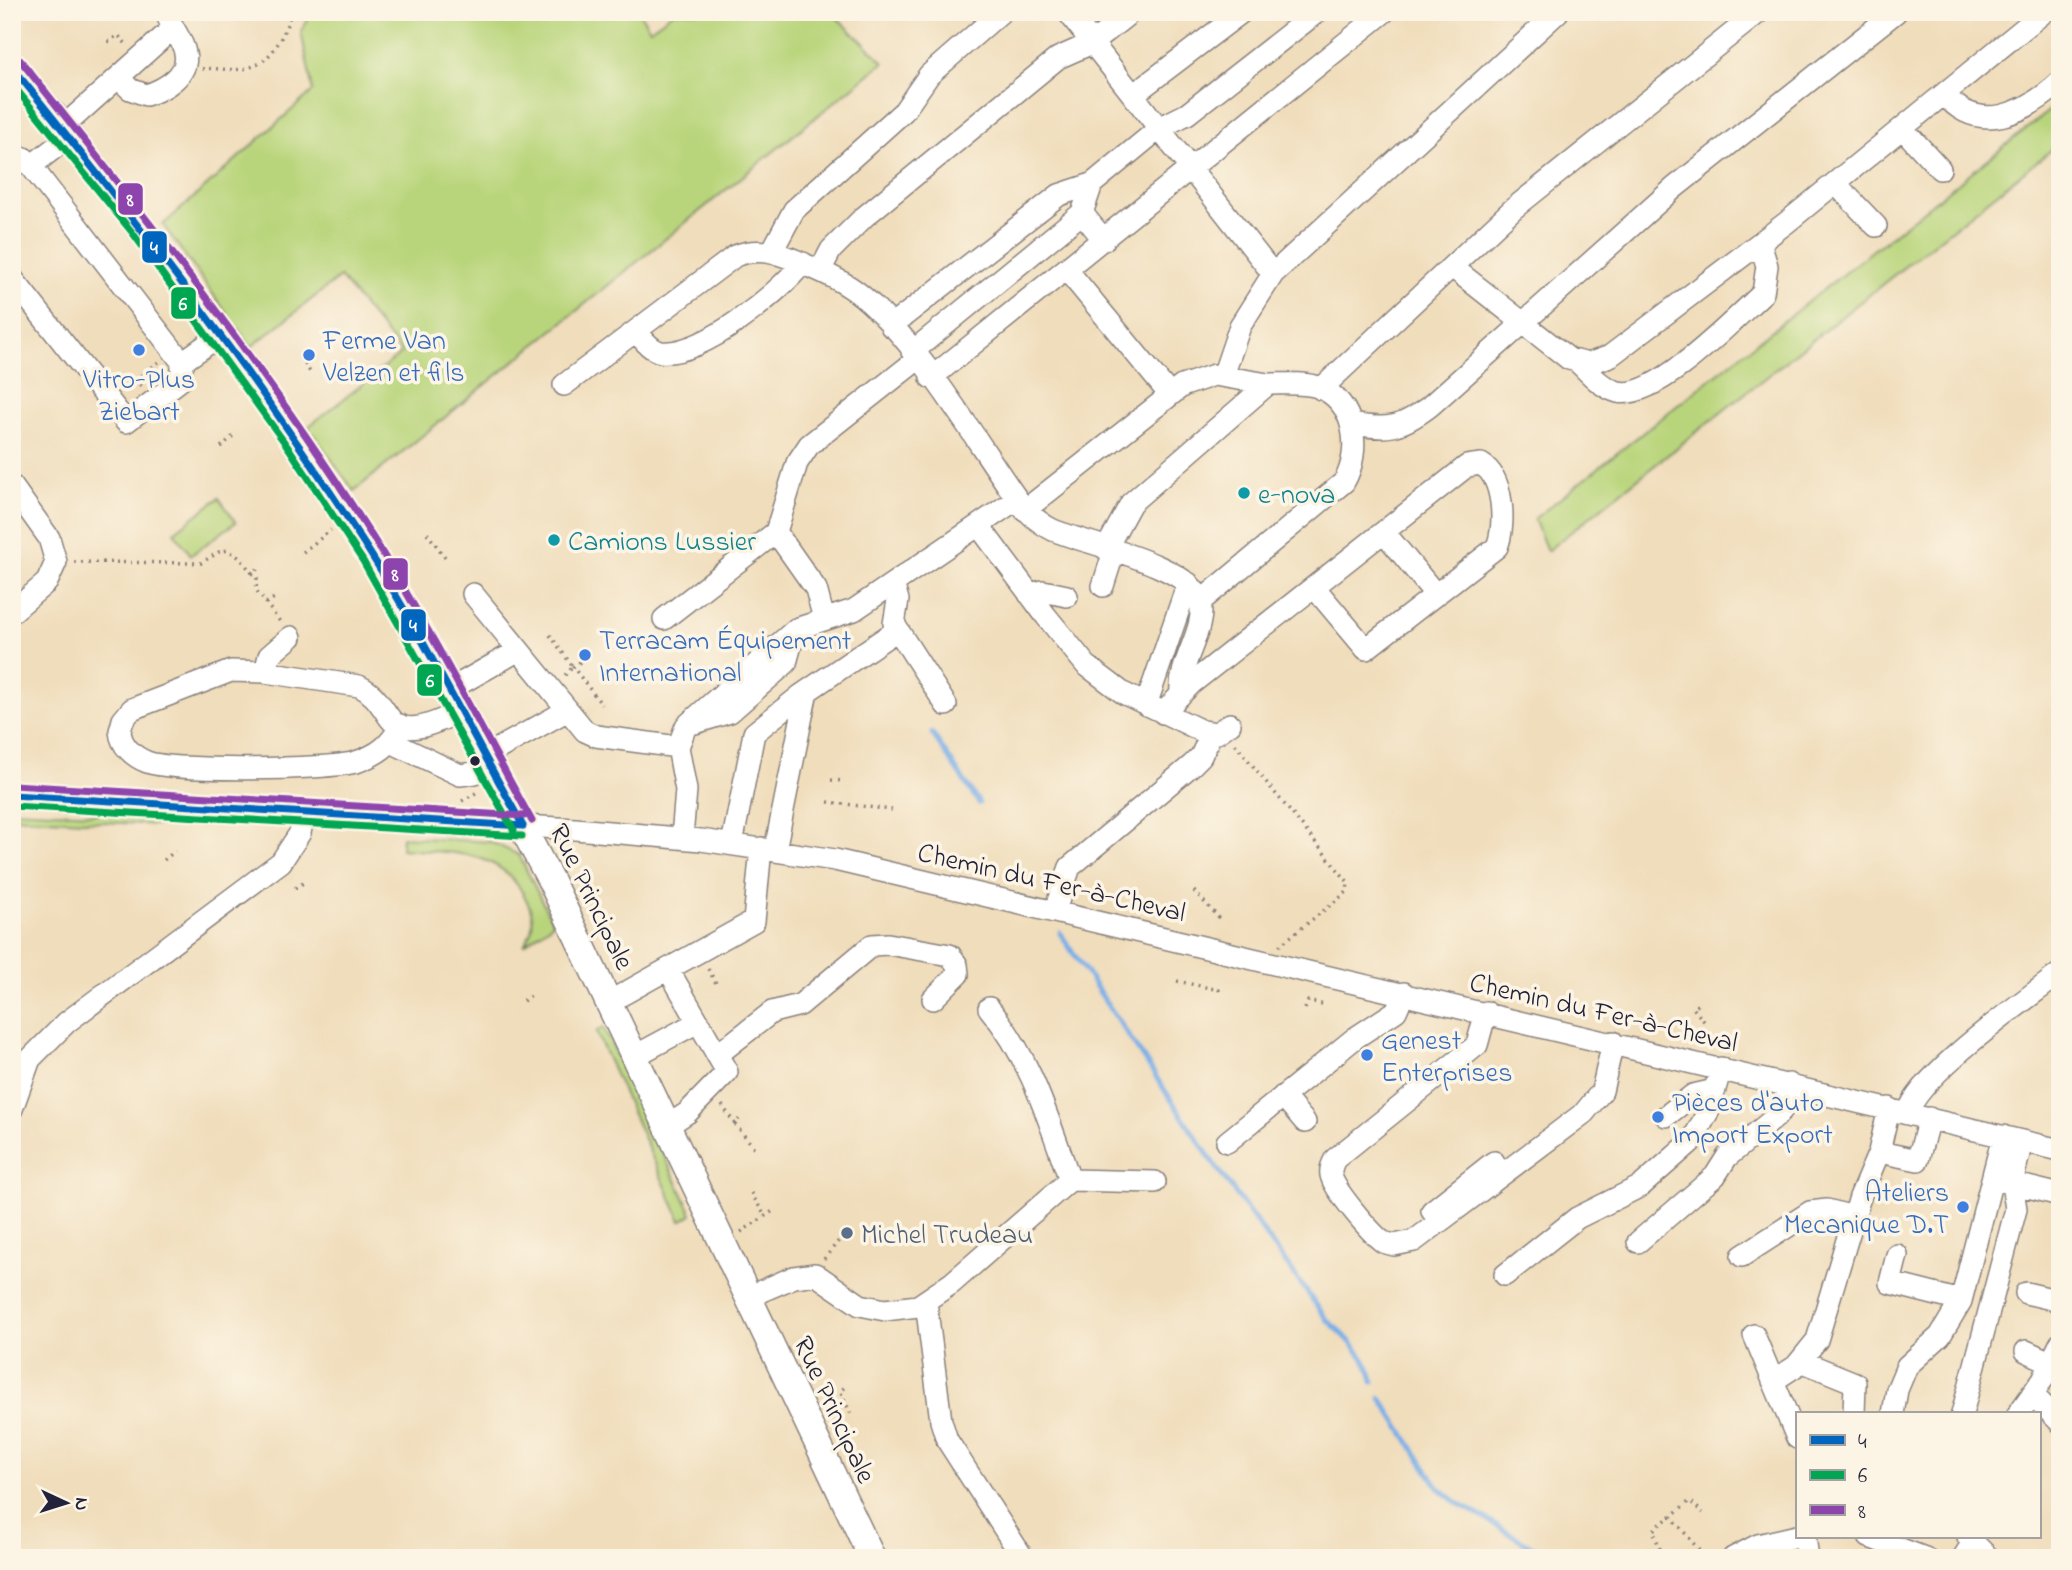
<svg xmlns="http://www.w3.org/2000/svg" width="2072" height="1570" font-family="'Indie Flower',sans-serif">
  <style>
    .green { fill: #b9d57b; stroke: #6e7c5b; stroke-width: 2 }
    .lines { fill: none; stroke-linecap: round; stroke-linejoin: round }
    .stream { stroke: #79aee7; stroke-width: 5 }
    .minor-casing { stroke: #89807b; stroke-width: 24 }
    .major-casing { stroke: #89807b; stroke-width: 29 }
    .path { stroke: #89807b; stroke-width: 3.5; stroke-dasharray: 2 5; stroke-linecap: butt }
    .minor { stroke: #fff; stroke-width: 21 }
    .major { stroke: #fff; stroke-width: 26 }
    .bus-1-casing { stroke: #fcf5e5; stroke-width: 12 }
    .bus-2-casing { stroke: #fcf5e5; stroke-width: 12 }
    .bus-3-casing { stroke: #fcf5e5; stroke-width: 12 }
    .bus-1 { stroke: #0065bd; stroke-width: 7 }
    .bus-2 { stroke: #00a651; stroke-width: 7 }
    .bus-3 { stroke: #8e44ad; stroke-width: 7 }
    .shop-dot { fill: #3f7fe0; stroke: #fcf5e5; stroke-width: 2.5 }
    .culture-dot { fill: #0f9aa8; stroke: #fcf5e5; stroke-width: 2.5 }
    .bus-dot { fill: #22223b; stroke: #fcf5e5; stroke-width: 2.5 }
    .service-dot { fill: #5c6f8a; stroke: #fcf5e5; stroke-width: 2.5 }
    .labels { text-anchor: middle; stroke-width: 7; stroke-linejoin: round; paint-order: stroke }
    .shop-label { font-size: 28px; fill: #366cbe; stroke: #fcf5e5; text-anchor: start }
    .culture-label { font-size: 28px; fill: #0d838f; stroke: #fcf5e5; text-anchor: start }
    .street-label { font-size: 28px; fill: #22223b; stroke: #fcf5e5 }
    .service-label { font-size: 28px; fill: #4e5e75; stroke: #fcf5e5; text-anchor: start }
    .line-badge { stroke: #fcf5e5; stroke-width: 2.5 }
    .badge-label { font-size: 19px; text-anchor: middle; font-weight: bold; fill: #fff }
  </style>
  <rect width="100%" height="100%" fill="#fcf5e5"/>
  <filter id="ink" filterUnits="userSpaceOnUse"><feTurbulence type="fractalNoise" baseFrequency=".0143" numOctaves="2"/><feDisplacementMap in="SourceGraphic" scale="14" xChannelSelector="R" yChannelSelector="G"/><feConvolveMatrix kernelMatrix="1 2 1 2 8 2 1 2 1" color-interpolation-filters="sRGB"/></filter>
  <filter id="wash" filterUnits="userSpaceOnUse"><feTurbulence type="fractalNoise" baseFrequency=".00686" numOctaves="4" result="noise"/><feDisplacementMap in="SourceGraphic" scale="28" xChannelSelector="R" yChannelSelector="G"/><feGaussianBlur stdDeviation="1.57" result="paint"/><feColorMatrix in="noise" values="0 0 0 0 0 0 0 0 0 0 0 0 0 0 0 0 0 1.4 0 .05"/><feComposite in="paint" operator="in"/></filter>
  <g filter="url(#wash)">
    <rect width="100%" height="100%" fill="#f0ddbb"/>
    <path class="green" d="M 312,12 L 639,12 L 650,29 L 674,12 L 831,12 L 884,62 L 354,491 L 308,427 L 402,353 L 340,277 L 251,347 L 163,225 L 313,91 L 301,31 Z
      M 2060,102 L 2060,143 L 1547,551 L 1534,519 Z
      M 219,498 L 236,522 L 191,555 L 174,532 Z
      M 12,810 L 160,817 L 157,825 L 12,817 Z
      M 402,837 L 491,842 L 519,855 L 553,923 L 524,945 C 535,929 535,916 526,899 C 500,847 452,854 401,849 Z
      M 603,1027 L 692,1214 L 681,1221 L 596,1032 Z"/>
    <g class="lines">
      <path class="stream" d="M 932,733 L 979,803
        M 1060,933 L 1212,1161 L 1328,1321 C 1344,1334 1371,1360 1373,1382
        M 1381,1398 L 1438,1487 L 1455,1501 L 1551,1558"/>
    </g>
  </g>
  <g filter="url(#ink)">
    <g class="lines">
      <defs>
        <path id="minor" d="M 1068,12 L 1273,274
          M 118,78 L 130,89 L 146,95 C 163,90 190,75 185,53 C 183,39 170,26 166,12
          M 1134,94 L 1242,12
          M 1944,94 C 1979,136 2026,113 2060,82
          M 63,127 L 172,29
          M 1902,128 L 1940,169
          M 12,153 L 24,158 L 31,166 L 182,362 L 222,334
          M 31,166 L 70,136
          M 1835,183 L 1876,226
          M 1082,213 L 1092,184 L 1161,127 L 1187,114 L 1317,12
          M 771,253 L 794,210 L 904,111 L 929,75 L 1001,12
          M 1452,267 L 1569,359 L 1588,364 L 1610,356 L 1786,223 L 2044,12
          M 1067,270 L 1170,395
          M 820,271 L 831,250 L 864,217 L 1058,58 L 1092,43 L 1131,12
          M 12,278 L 126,422 L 182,379 L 182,362
          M 891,326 L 1059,195 L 1092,184
          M 636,331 C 642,338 650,350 661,352 C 704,356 777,294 803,263
          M 912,352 L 1082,213 L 1104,240
          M 1579,363 C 1590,374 1602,388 1618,392 C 1656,401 1734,319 1763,293 L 1767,266 L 1760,243
          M 1223,376 L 1240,326 L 1273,274 L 1558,12
          M 931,378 L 1384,12
          M 564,385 L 735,256 C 759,246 783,254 806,265 C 826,273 845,282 862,296 C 918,342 974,438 1017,499 C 1027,512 1038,523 1053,530 C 1086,544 1191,565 1200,601 C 1207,630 1178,661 1181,694
          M 1321,389 L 1513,209 L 1759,12
          M 1351,424 C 1388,430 1400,429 1430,406 L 1674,188 L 1896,12
          M 12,486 L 49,538 L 56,562 L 47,582 L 12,612
          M 1025,510 L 1182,386 L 1214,375 L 1268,384
          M 979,526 L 1046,616 L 1086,665 L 1123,693 L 1202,731 L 1217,733 L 1230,724
          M 776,532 L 816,589 L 824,619
          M 1384,532 L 1436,595
          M 1106,549 L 1131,503 L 1268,384 C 1284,384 1302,382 1318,387 C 1356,401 1362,451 1344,482 L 1200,602
          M 893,584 L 898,600 L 894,624 L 946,705
          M 1103,586 L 1114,551
          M 473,594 L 585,731 L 596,736 L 678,747
          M 1029,594 L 1043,591 L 1067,596
          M 664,619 L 776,532 L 797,463 L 809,445 L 918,359
          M 265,672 L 269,656 L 291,637
          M 449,690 L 519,650
          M 1146,705 L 1188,583
          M 1163,713 L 1192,683 L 1467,466 L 1481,464 C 1504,477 1506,525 1497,547 L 1366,649 L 1314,587
          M 695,723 L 730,712 L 786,663 L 795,630
          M 400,725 C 392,745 377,755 356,762 C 327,770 174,772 147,762 C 134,757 121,746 120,731 L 123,720 L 132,709 L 231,671 L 265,672 L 359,686 C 374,693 380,704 389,717 C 404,740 443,720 460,711
          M 391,742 L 460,775 L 475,773 L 490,763
          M 485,756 L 568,710
          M 12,795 L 575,829 L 701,840 L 835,860 L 2060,1150
          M 682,838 L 686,790 L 678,747 L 686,726 L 796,629 L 854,610 L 1017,499
          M 732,844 L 754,733 L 800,696 L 897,630
          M 775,850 L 807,691
          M 1055,910 L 1070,867 L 1192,765 L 1201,756 L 1211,734
          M 668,969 L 754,921 L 761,848
          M 609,1002 L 668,969 L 727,1072 L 687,1113 L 667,1126
          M 1486,1012 L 1477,1045 L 1335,1159 C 1332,1165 1330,1169 1331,1175 C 1334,1190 1371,1233 1383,1242 L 1394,1245 L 1414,1241 L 1584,1113 L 1602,1091 L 1613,1042
          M 717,1055 L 772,1012 L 800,1005 L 872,945 L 888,944 L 950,955 L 957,965 L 958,974 L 933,999
          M 635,1056 L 698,1022
          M 1283,1096 L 1305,1122
          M 1889,1108 L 1879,1152 L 1918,1160 L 1929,1118
          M 12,1109 L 30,1059 L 67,1022 L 281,862 L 300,833 L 304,813
          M 1908,1113 C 1919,1074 2025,1001 2060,973
          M 1666,1116 L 1693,1095 L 1715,1090
          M 2022,1141 L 2012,1183 L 2060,1195
          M 1227,1142 L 1355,1038 L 1396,1011 L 1404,993
          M 1070,1180 L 1155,1182
          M 1432,1211 L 1494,1162
          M 1638,1242 L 1715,1176 L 1727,1157 L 1776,1117 L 1782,1110 L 1789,1084
          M 1897,1255 L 1890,1283 L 1961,1301 L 2003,1136
          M 1742,1256 L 1810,1212 L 1827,1210 L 1853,1217
          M 1505,1275 L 1577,1218 L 1641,1186 L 1692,1141 L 1709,1110 L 1721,1068
          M 2026,1293 L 2060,1301
          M 748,1297 L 794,1277 L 815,1274 L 860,1305 L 885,1310 L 918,1306 L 952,1283 L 1070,1180 C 1048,1119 1031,1058 989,1008
          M 926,1302 L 941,1421 L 947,1440 L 1023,1558
          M 1754,1335 L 1797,1438
          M 2026,1351 L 2052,1363
          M 1801,1361 L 1855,1383 L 1854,1414
          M 1773,1381 L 1796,1366 L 1817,1340 L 1860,1197 L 1879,1152
          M 2032,1394 L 2060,1422
          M 1893,1414 L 1897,1390 L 1907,1366 L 1940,1336 L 1961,1301
          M 1962,1414 L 2016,1209 L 2012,1183 L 1993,1179
          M 2018,1414 L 2043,1379 L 2060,1344
          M 1805,1537 L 1808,1558
          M 1869,1537 L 1925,1558
          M 1973,1542 L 1989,1558
          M 1733,1558 L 1758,1545 L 1797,1536
          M 1963,1558 L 1973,1542 L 1968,1537"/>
        <path id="major" d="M 12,67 L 57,119 L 241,361 L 347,516 L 449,690 L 552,883 L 872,1558"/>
      </defs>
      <use href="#minor" class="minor-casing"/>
      <use href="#major" class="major-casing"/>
      <path class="path" d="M 108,42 L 118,35 L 127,45
        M 202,69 C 217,67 232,72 247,68 C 272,63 285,34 291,12
        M 304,359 L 302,360 L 312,375
        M 141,386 L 136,379 L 159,362
        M 221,447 L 233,436
        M 427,533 L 448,561
        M 303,552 L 331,530
        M 74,562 L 201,563 L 219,552 L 228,550 L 240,558 L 252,573 L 259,568
        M 252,573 L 257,578 L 256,590 L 281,623
        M 266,603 L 276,597
        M 550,635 L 573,667 L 565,675
        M 580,662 L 573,667 L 602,705
        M 1235,744 L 1348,882 L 1347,892 L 1279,946
        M 831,780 L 845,781
        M 462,801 L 476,793
        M 828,802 L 892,810
        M 164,860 L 175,851
        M 295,888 L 305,882
        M 1194,891 L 1219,918
        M 708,969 L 716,983
        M 1177,981 L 1219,990 L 1219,993
        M 523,1001 L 530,996
        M 1698,1005 L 1693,1008 L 1707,1025
        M 1305,1009 L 1308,1001 L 1326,1005
        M 722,1105 L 735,1124 L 739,1119
        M 735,1124 L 755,1149
        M 751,1193 L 765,1216
        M 741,1232 L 776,1209
        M 824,1259 L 840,1239
        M 844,1388 L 840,1391 L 851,1414
        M 1671,1516 L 1703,1555
        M 1660,1549 L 1653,1530 L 1690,1501 L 1703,1513"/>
      <use href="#minor" class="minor"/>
      <use href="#major" class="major"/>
      <defs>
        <path id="bus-1" d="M 12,67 C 139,224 262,383 370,553 C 426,641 472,735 523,826
          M 12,795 L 523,826"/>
        <path id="bus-2" d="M 12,84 L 132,232 L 290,450 L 363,561 L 514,831
          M 12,806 L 522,836"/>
        <path id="bus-3" d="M 20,60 C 147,218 273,377 380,549 C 435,637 482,731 532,821
          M 13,785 L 524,816"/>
      </defs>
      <use href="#bus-1" class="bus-1-casing"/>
      <use href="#bus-2" class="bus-2-casing"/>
      <use href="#bus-3" class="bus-3-casing"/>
      <use href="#bus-1" class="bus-1"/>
      <use href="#bus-2" class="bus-2"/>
      <use href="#bus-3" class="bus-3"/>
    </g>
  </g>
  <g class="shop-dot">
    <circle cx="139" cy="350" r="7"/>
    <circle cx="309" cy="355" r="7"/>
    <circle cx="585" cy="655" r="7"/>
    <circle cx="1367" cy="1055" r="7"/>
    <circle cx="1658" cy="1117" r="7"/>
    <circle cx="1963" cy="1207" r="7"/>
  </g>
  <g class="culture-dot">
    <circle cx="1244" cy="493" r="7"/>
    <circle cx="554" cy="540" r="7"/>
  </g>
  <circle class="bus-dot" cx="475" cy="761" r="6"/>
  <circle class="service-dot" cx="847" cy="1233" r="7"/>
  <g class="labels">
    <g class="shop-label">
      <text x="323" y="349">Ferme Van<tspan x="323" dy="32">Velzen et fils</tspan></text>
      <text x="139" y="388" text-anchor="middle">Vitro-Plus<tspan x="139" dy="32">Ziebart</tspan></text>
      <text x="599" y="649">Terracam Équipement<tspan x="599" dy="32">International</tspan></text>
      <text x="1381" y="1049">Genest<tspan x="1381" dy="32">Enterprises</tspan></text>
      <text x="1672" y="1111">Pièces d'auto<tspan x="1672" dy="32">Import Export</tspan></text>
      <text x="1949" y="1201" text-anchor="end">Ateliers<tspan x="1949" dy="32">Mecanique D.T</tspan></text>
    </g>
    <g class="culture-label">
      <text x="1258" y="503">e-nova</text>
      <text x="568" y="550">Camions Lussier</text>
    </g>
    <g class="street-label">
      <text transform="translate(1052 881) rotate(13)" y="10">Chemin du Fer-à-Cheval</text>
      <text transform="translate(593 896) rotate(64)" y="10">Rue Principale</text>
      <text transform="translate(1604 1011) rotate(13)" y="10">Chemin du Fer-à-Cheval</text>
      <text transform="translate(836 1409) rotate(65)" y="10">Rue Principale</text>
    </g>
    <g class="service-label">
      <text x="861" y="1243">Michel Trudeau</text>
    </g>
  </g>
  <g class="line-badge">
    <rect x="117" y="182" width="27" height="34" rx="7" fill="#8e44ad"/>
    <rect x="141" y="230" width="27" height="34" rx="7" fill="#0065bd"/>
    <rect x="170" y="286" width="27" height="34" rx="7" fill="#00a651"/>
    <rect x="382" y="557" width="27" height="34" rx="7" fill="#8e44ad"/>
    <rect x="400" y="608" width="27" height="34" rx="7" fill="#0065bd"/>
    <rect x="416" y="663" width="27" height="34" rx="7" fill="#00a651"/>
  </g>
  <g class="badge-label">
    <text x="130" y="206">8</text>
    <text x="154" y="254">4</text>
    <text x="183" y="310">6</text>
    <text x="395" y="581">8</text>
    <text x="413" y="632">4</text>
    <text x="430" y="687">6</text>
  </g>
  <rect width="2072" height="1570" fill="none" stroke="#fcf5e5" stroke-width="42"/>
  <rect x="1796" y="1412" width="245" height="126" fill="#fcf5e5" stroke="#a5a1a1" stroke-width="2"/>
  <rect x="1810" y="1435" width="35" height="10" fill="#0065bd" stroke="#a5a1a1" stroke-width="2"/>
  <text x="1858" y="1448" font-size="21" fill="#22223b">4</text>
  <rect x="1810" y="1470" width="35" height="10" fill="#00a651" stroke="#a5a1a1" stroke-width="2"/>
  <text x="1858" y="1482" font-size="21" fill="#22223b">6</text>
  <rect x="1810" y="1505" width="35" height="10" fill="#8e44ad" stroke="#a5a1a1" stroke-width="2"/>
  <text x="1858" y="1518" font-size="21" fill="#22223b">8</text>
  <g transform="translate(66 1503) rotate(94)" stroke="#fcf5e5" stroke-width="5" paint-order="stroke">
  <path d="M0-5L12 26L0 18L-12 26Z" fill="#22223b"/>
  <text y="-10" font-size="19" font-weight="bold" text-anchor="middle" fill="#22223b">N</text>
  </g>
</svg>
